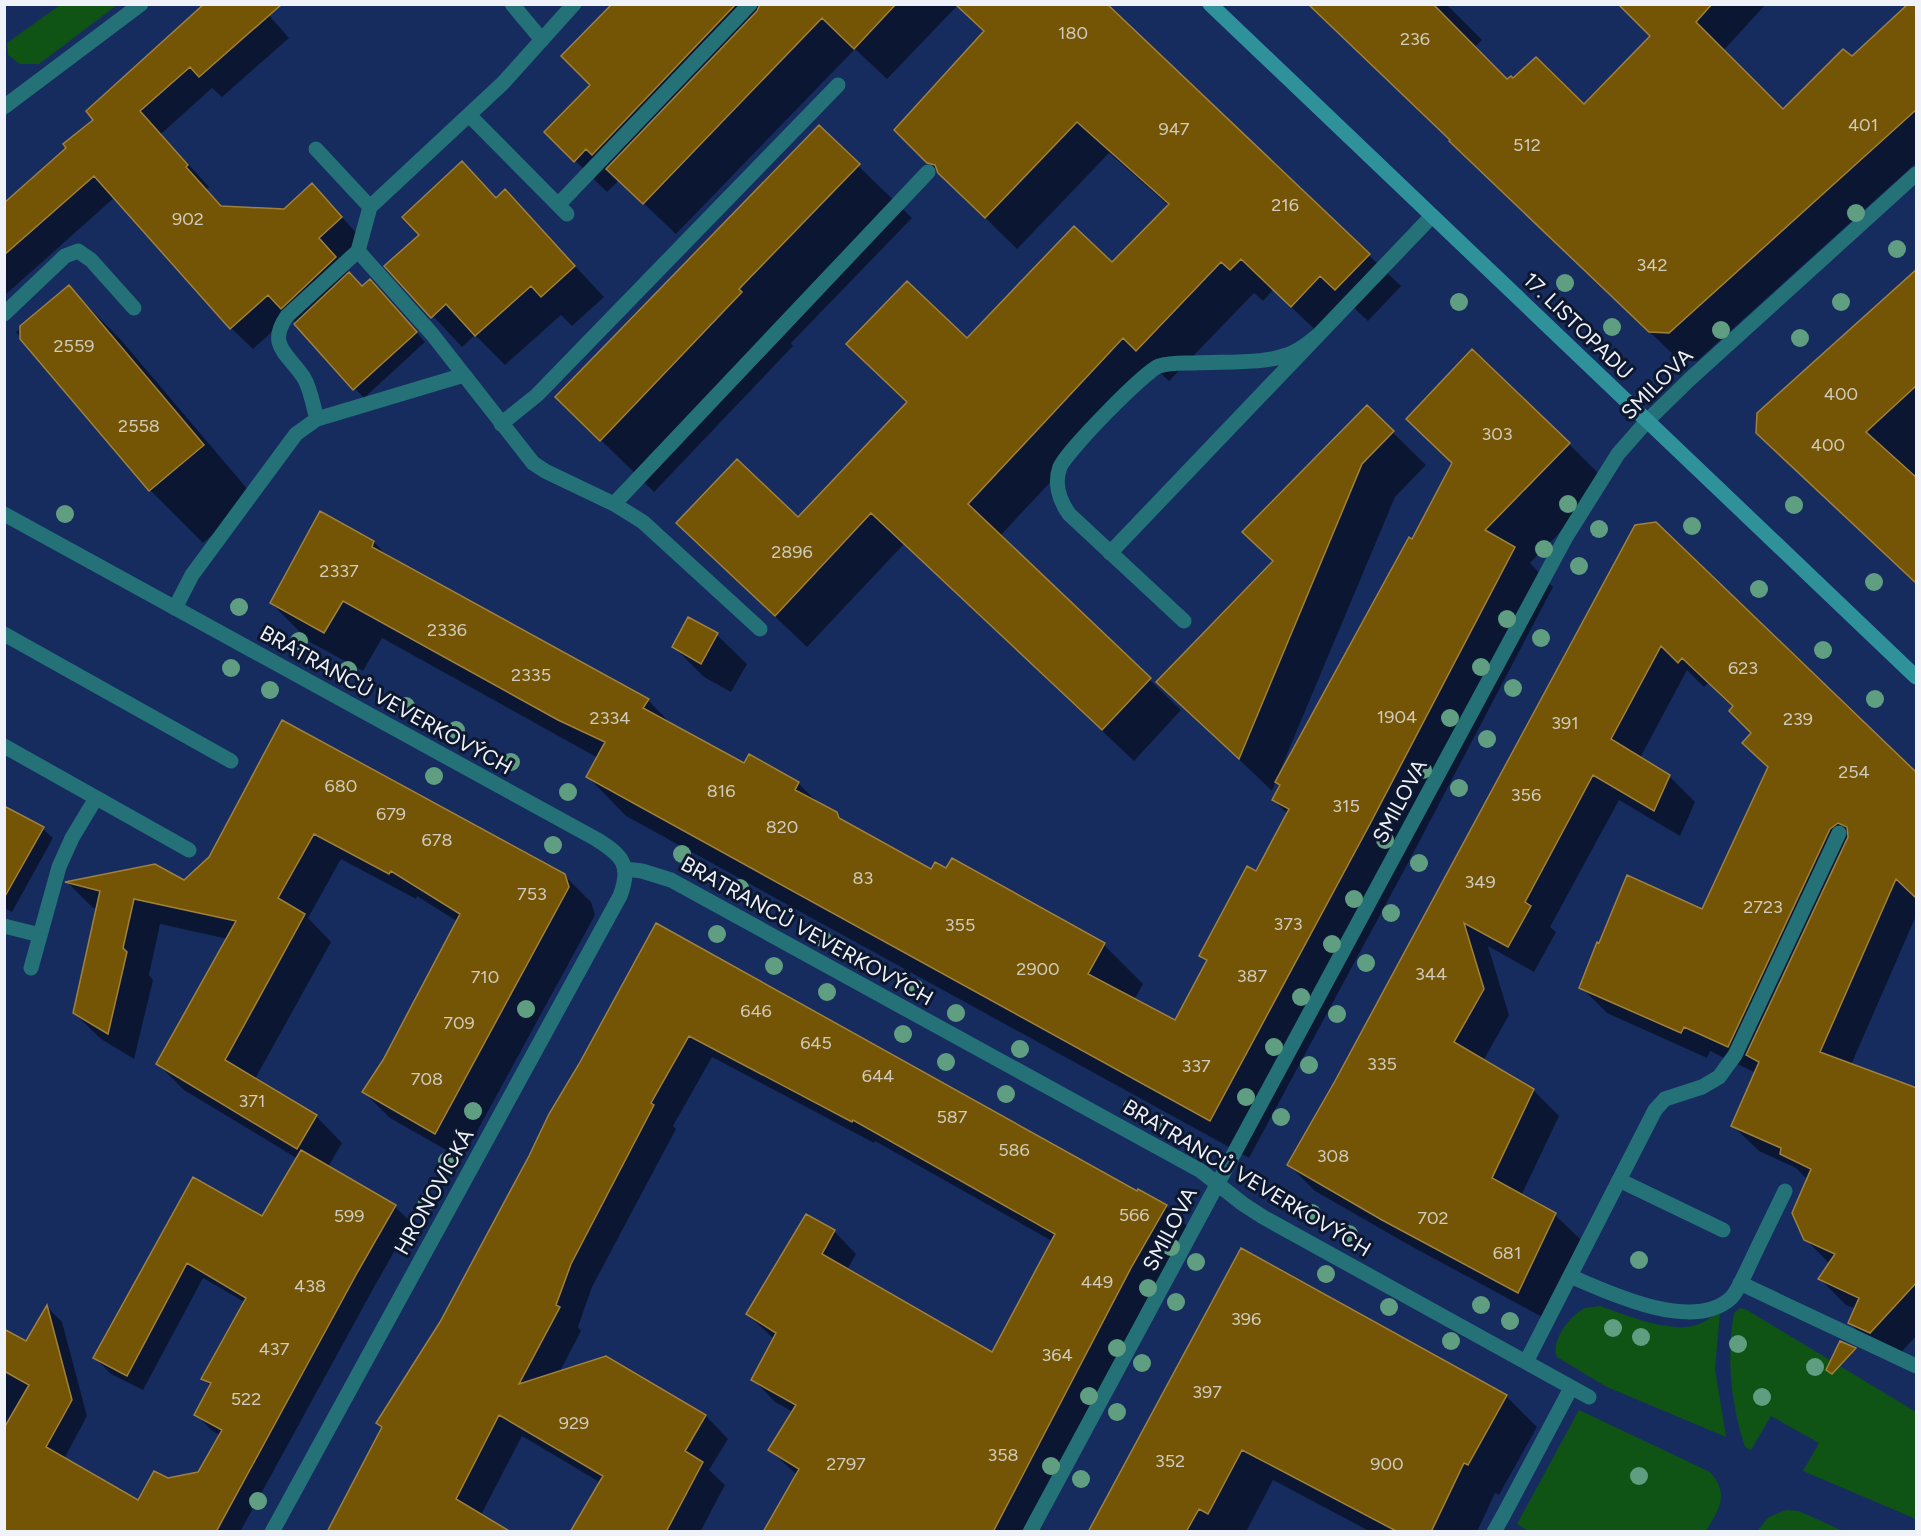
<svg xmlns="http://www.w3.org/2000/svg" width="1921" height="1536" font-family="Figtree,sans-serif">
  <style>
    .green { fill: #0f5415 }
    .shadow { fill: #0007 }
    .building { fill: #735505; stroke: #a0803d; stroke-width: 1.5 }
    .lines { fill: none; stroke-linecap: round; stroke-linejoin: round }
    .service { stroke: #247178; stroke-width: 15 }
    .minor { stroke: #247178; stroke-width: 15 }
    .secondary { stroke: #2f919a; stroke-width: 15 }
    .tree { fill: #609e81 }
    .labels { text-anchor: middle; stroke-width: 6; stroke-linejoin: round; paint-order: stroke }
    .number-label { font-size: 18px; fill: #d0cbbc }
    .street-label { font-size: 21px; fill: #eff2f9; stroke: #0d172d }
  </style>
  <rect width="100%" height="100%" fill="#162c5f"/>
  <path class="green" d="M 60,5 L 117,5 L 39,64 L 20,64 L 8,55 L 7,43 Z
    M 1600,1306 C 1625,1315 1674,1335 1699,1324 C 1706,1321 1713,1316 1720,1313 L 1715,1369 L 1726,1437 L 1607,1387 L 1557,1357 C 1550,1342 1570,1315 1585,1308 C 1589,1307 1595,1307 1600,1306 Z
    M 1740,1308 L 1747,1310 L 1916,1412 L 1916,1519 L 1803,1471 L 1819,1443 L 1771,1416 L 1751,1450 L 1745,1447 C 1731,1404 1726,1358 1734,1313 Z
    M 1579,1410 L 1710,1472 C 1730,1495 1719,1509 1706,1531 L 1529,1532 L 1517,1524 Z
    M 1786,1510 L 1799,1511 L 1843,1531 L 1757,1531 L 1769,1517 Z"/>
  <path class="shadow" d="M 259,4 L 289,38 L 222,97 L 212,88 L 161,134 L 209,187 L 206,189 L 223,207 L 284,210 L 312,185 L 363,240 L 339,260 L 362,287 L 379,290 L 425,342 L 364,398 L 290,316 L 253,349 L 231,328 L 115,197 L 4,296 L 4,205 Z
    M 614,4 L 1104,4 L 1401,286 L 1368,321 L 1353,307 L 1324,338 L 1273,290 L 1263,301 L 1254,293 L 1169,381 L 1156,369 L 1000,536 L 1181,710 L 1134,761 L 904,544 L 807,647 L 710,555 L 798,519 L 967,340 L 1112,264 L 1169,206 L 1109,153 L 1017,249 L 896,130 L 985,32 L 957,6 L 887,79 L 855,49 L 676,234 L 619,180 L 607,192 L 546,132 L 592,85 Z
    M 1308,4 L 1446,4 L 1482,40 L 1474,48 L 1508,81 L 1584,106 L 1652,36 L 1623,4 L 1766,4 L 1723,51 L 1783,111 L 1852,58 L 1916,4 L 1916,163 L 1697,361 L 1679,360 Z
    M 819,128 L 912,218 L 791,343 L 793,346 L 654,492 L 557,397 Z
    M 462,164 L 497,199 L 505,191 L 604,297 L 572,326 L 561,315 L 505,365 L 475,335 L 462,347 L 386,266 L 421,236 Z
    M 1916,271 L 1916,584 L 1782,457 Z
    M 69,287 L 121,340 L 255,498 L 203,543 L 150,490 L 16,332 Z
    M 1367,407 L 1426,465 L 1395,497 L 1279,773 L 1281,774 L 1413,541 L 1569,444 L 1608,483 L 1530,563 L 1553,587 L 1408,863 L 1249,1158 L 626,816 L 588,777 L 598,758 L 382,638 L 363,671 L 310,642 L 271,603 L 321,513 L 374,542 L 389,558 L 648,700 L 674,727 L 745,765 L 798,783 L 821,806 L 836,813 L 846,823 L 932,871 L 946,870 L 953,860 L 1104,945 L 1143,984 L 1134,1000 L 1176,1022 L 1208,962 L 1201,955 L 1257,873 L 1288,814 L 1273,800 L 1282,786 L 1276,781 L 1272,791 L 1158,682 L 1274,562 L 1244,532 Z
    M 1636,526 L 1916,776 L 1916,916 L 1851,1065 L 1913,1089 L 1916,1081 L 1916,1336 L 1896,1358 L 1875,1348 L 1850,1323 L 1856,1309 L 1846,1305 L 1820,1279 L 1830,1264 L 1805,1239 L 1808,1180 L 1796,1168 L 1759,1151 L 1733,1126 L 1756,1073 L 1710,1051 L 1707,1058 L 1607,1013 L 1581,987 L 1703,910 L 1769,767 L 1753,733 L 1734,707 L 1709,682 L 1704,687 L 1687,670 L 1640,758 L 1669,776 L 1695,802 L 1680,836 L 1619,800 L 1550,927 L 1556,932 L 1534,972 L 1488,946 L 1509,1015 L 1483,1061 L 1533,1090 L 1559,1116 L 1521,1196 L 1555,1215 L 1581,1240 L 1544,1318 L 1409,1245 L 1315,1191 L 1289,1165 L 1336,1082 Z
    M 717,635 L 747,664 L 731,692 L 704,677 L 674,647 Z
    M 283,722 L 564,875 L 591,902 L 595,915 L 462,1159 L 390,1118 L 364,1092 L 384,1060 L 458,922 L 417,896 L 416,899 L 341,859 L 308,918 L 331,942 L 255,1079 L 316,1116 L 342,1143 L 328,1167 L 395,1207 L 411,1222 L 373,1289 L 240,1532 L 8,1532 L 4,1529 L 4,1330 L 27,1343 L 47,1307 L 62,1322 L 87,1416 L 64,1459 L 138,1502 L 167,1480 L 199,1474 L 221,1436 L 211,1430 L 196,1414 L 211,1386 L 203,1379 L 246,1303 L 203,1278 L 143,1390 L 111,1374 L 95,1358 L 194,1179 L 263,1218 L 298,1159 L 184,1090 L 158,1064 L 228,939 L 160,924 L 149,975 L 153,980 L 134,1059 L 101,1039 L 74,1013 L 98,909 L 93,908 L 68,883 L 155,866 L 184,882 L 210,858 Z
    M 4,807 L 43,829 L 53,838 L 12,912 L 4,908 Z
    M 657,925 L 1138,1193 L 1166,1206 L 1189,1228 L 1025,1532 L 765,1532 L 797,1475 L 770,1450 L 793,1412 L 775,1402 L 753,1379 L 774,1339 L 747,1314 L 834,1231 L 856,1254 L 847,1270 L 992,1354 L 1052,1241 L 875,1141 L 874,1143 L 712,1057 L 673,1126 L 676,1129 L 592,1287 L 578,1327 L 581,1331 L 559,1373 L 606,1358 L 706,1416 L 728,1439 L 709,1470 L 725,1485 L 700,1532 L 572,1532 L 601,1483 L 522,1436 L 481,1515 L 329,1532 Z
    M 1242,1250 L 1506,1396 L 1537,1427 L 1499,1495 L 1495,1493 L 1477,1532 L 1371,1532 L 1273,1480 L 1246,1532 L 1089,1532 Z"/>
  <path class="building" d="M 204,4 L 282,4 L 199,77 L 190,67 L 140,111 L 188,165 L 186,167 L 221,206 L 284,209 L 312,183 L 342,217 L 319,238 L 336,257 L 281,309 L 268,295 L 230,329 L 94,176 L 4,255 L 4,203 L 66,148 L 63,144 L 93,120 L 86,111 Z
    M 612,4 L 736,4 L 592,155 L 586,149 L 574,162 L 544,132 L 590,85 L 561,56 Z
    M 760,4 L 896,4 L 854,49 L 822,18 L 643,204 L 606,169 L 757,11 Z
    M 955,4 L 1107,4 L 1370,254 L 1335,290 L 1320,276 L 1291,307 L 1241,259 L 1230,270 L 1221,262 L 1136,351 L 1123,338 L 968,504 L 1151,678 L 1102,730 L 871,513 L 775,616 L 676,523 L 737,459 L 798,517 L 907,402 L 846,344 L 907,281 L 967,338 L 1074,226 L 1112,262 L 1169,204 L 1077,122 L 985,218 L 938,173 L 935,165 L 927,163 L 894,130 L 984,31 Z
    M 1308,4 L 1433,4 L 1507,79 L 1511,76 L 1513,78 L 1536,57 L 1584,104 L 1650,36 L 1618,4 L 1712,4 L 1696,22 L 1783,109 L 1843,49 L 1852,56 L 1908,4 L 1917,4 L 1917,109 L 1669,333 L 1649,332 L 1449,141 L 1450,140 Z
    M 819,125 L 860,164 L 739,289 L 742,292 L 600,441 L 555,397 Z
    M 462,161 L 496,198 L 505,189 L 575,266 L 541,297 L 531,286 L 475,336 L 446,304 L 431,318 L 384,266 L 419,235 L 402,217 Z
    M 1917,269 L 1917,385 L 1866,432 L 1917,478 L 1917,584 L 1756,433 L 1757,413 Z
    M 349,272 L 362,286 L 370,279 L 417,332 L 353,390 L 294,324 Z
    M 69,285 L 204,445 L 149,491 L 20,339 L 20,326 Z
    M 1472,349 L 1570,443 L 1485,530 L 1515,547 L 1370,824 L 1210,1121 L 586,777 L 605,742 L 558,720 L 343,601 L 324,633 L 270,603 L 320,511 L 374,541 L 372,547 L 649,699 L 643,708 L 744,763 L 749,754 L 799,782 L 795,790 L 837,812 L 839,818 L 931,869 L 935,862 L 946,868 L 952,858 L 1105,943 L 1088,974 L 1175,1020 L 1207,960 L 1199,956 L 1247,866 L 1256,871 L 1289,809 L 1272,800 L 1280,785 L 1275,782 L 1409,537 L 1412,539 L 1452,463 L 1406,419 Z
    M 1367,405 L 1394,431 L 1362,464 L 1239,759 L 1156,682 L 1273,561 L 1242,532 Z
    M 1656,522 L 1917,773 L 1917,899 L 1896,879 L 1820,1052 L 1917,1088 L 1917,1282 L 1870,1333 L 1848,1323 L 1859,1298 L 1818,1279 L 1835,1254 L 1804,1240 L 1792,1213 L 1811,1169 L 1780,1154 L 1781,1148 L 1731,1126 L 1759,1062 L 1746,1055 L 1848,837 L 1847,827 L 1838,823 L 1830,829 L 1728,1047 L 1684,1027 L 1681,1033 L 1579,988 L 1597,942 L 1599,943 L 1627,875 L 1702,909 L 1768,767 L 1742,743 L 1751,733 L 1729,711 L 1733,706 L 1682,658 L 1678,663 L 1661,646 L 1611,739 L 1670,775 L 1654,811 L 1593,775 L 1525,902 L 1531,906 L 1508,947 L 1464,923 L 1484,989 L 1454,1042 L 1534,1089 L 1492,1178 L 1556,1213 L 1518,1293 L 1382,1220 L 1287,1165 L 1335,1081 L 1635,525 Z
    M 688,617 L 718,633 L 701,664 L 672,647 Z
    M 282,720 L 565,874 L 569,887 L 435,1134 L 362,1092 L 383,1060 L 460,914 L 391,871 L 389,874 L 314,834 L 278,898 L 305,914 L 225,1060 L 317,1115 L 297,1149 L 156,1064 L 236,921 L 134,899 L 123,948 L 127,952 L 108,1034 L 73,1013 L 100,891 L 65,882 L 155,864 L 184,880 L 209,857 Z
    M 4,806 L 44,827 L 4,898 Z
    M 656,923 L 1137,1191 L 1138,1189 L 1167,1205 L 1131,1268 L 993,1532 L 763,1532 L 799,1469 L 768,1450 L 796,1405 L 751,1380 L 776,1333 L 746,1314 L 806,1214 L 835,1230 L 822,1254 L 992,1352 L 1055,1234 L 853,1120 L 852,1122 L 689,1036 L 651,1103 L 654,1105 L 571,1264 L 556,1305 L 560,1307 L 519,1384 L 606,1356 L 706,1415 L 685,1451 L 703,1462 L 666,1532 L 570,1532 L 603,1476 L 499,1415 L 456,1499 L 511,1532 L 327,1532 L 382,1427 L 376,1423 L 440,1322 L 529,1156 L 549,1114 L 579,1064 Z
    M 301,1150 L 396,1205 L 357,1273 L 216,1532 L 4,1532 L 4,1428 L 29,1385 L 4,1371 L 4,1329 L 26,1341 L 47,1305 L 72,1400 L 46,1447 L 138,1500 L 154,1471 L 168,1478 L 198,1472 L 222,1430 L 194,1415 L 211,1383 L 201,1379 L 246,1298 L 187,1263 L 127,1376 L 93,1358 L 193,1177 L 262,1216 Z
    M 1241,1248 L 1507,1395 L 1468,1465 L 1464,1463 L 1431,1532 L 1398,1532 L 1242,1450 L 1208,1514 L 1199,1509 L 1186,1532 L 1088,1532 Z
    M 1840,1341 L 1856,1348 L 1832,1374 L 1826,1370 Z"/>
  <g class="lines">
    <path class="service" d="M 512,4 L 542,40
      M 4,107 L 141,4
      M 469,115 L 567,214
      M 316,149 L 370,207
      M 558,205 L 750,4
      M 358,251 L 370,207 L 503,83 L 574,4
      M 4,314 L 65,256 L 78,251 L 91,260 L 134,308
      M 317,419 C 313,406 311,390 304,378 C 289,354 266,346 287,316 L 358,251 L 432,334 L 464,375
      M 501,424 L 537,395 L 838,85
      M 614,504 L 928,172
      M 1110,553 L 1432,216
      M 175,608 L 192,575 L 296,434 L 317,419 L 464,375 L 533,463 L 545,471 L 614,504 L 643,522 L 760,629
      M 1184,621 L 1069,514 C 1059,500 1054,483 1060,467 C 1066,452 1144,372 1159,366 C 1170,362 1183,363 1195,363 C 1224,361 1269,365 1294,352 C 1302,348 1310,342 1317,336
      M 4,634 L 231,761
      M 4,746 L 189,850
      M 4,926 L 40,935
      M 31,968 L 59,867 L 72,838 L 96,798
      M 1619,1180 L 1723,1230
      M 1494,1532 L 1503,1516"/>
    <path class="minor" d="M 4,514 L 596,839 C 622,855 632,865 620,896 L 272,1532
      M 625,869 L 642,871 L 671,880 L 1201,1171 L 1243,1204 L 1263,1217 L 1589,1397
      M 1570,1276 C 1609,1293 1693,1333 1731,1298 C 1738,1291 1742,1279 1747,1270 C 1759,1244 1772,1218 1785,1191
      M 1740,1283 L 1916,1366
      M 1526,1362 L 1655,1110 L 1665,1099 L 1702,1087 L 1719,1077 L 1735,1055 L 1839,833
      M 1503,1516 L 1571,1388
      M 1030,1532 L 1566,537 L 1618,454 L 1647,421 L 1690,379 L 1916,174"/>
    <path class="secondary" d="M 1210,4 L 1916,677"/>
  </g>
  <g class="tree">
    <circle cx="1856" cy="213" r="9"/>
    <circle cx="1897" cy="249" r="9"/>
    <circle cx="1565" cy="283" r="9"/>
    <circle cx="1459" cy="302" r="9"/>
    <circle cx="1841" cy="302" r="9"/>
    <circle cx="1612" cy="327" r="9"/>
    <circle cx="1721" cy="330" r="9"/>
    <circle cx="1800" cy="338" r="9"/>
    <circle cx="1568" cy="504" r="9"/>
    <circle cx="1794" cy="505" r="9"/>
    <circle cx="65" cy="514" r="9"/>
    <circle cx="1692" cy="526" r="9"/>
    <circle cx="1599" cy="529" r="9"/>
    <circle cx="1544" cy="549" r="9"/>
    <circle cx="1579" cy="566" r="9"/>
    <circle cx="1874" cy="582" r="9"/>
    <circle cx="1759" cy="589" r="9"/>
    <circle cx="239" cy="607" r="9"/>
    <circle cx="1507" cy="619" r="9"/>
    <circle cx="1541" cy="638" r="9"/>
    <circle cx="299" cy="641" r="9"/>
    <circle cx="1823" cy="650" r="9"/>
    <circle cx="1481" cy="667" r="9"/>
    <circle cx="231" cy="668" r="9"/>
    <circle cx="348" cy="670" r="9"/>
    <circle cx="1513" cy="688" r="9"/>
    <circle cx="270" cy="690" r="9"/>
    <circle cx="1875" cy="699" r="9"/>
    <circle cx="406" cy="706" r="9"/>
    <circle cx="1450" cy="718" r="9"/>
    <circle cx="456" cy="730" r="9"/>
    <circle cx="1487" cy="739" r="9"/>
    <circle cx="511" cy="762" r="9"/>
    <circle cx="1423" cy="770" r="9"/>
    <circle cx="434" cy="776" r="9"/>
    <circle cx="1459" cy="788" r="9"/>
    <circle cx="568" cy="792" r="9"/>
    <circle cx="1385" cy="840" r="9"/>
    <circle cx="553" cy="845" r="9"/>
    <circle cx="682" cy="854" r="9"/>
    <circle cx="1419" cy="863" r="9"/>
    <circle cx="740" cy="888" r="9"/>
    <circle cx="1354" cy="899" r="9"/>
    <circle cx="1391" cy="913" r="9"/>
    <circle cx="717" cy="934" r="9"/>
    <circle cx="822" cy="938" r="9"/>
    <circle cx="1332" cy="944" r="9"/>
    <circle cx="1366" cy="963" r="9"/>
    <circle cx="774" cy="966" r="9"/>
    <circle cx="915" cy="988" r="9"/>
    <circle cx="827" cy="992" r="9"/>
    <circle cx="1301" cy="997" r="9"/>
    <circle cx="526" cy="1009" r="9"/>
    <circle cx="956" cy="1013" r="9"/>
    <circle cx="1337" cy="1014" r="9"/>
    <circle cx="903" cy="1034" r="9"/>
    <circle cx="1274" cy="1047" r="9"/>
    <circle cx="1020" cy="1049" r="9"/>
    <circle cx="946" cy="1062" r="9"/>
    <circle cx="1309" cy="1065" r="9"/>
    <circle cx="1006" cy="1094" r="9"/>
    <circle cx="1246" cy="1097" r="9"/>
    <circle cx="1132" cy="1107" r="9"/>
    <circle cx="473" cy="1111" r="9"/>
    <circle cx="1281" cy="1117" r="9"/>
    <circle cx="1159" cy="1123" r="9"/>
    <circle cx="447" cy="1161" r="9"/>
    <circle cx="427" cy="1202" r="9"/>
    <circle cx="1312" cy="1213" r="9"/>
    <circle cx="1349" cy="1234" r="9"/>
    <circle cx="1171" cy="1247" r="9"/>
    <circle cx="1639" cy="1260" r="9"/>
    <circle cx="1196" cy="1262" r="9"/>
    <circle cx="1326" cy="1274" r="9"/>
    <circle cx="1148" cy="1288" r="9"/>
    <circle cx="1176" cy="1302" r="9"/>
    <circle cx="1481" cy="1305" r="9"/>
    <circle cx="1389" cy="1307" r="9"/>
    <circle cx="1510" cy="1321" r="9"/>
    <circle cx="1613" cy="1328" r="9"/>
    <circle cx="1641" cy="1337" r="9"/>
    <circle cx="1451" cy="1341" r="9"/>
    <circle cx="1738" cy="1344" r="9"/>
    <circle cx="1117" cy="1348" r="9"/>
    <circle cx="1142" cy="1363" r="9"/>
    <circle cx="1815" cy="1367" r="9"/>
    <circle cx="1089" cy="1396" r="9"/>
    <circle cx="1762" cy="1397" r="9"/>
    <circle cx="1117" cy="1412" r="9"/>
    <circle cx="1051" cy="1466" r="9"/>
    <circle cx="1639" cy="1476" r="9"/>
    <circle cx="1081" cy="1479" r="9"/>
    <circle cx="258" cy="1501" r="9"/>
  </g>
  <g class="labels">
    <g class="number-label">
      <text x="1073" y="39">180</text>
      <text x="1415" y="45">236</text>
      <text x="1863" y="131">401</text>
      <text x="1174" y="135">947</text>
      <text x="1527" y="151">512</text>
      <text x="1285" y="211">216</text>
      <text x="188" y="225">902</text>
      <text x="1652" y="271">342</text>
      <text x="74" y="352">2559</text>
      <text x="1841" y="400">400</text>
      <text x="139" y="432">2558</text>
      <text x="1497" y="440">303</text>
      <text x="1828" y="451">400</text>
      <text x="792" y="558">2896</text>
      <text x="339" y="577">2337</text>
      <text x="447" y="636">2336</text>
      <text x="1743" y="674">623</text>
      <text x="531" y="681">2335</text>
      <text x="1397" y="723">1904</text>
      <text x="610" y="724">2334</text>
      <text x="1798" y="725">239</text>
      <text x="1565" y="729">391</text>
      <text x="1854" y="778">254</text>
      <text x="341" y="792">680</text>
      <text x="721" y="797">816</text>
      <text x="1526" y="801">356</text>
      <text x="1346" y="812">315</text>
      <text x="391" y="820">679</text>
      <text x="782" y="833">820</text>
      <text x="437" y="846">678</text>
      <text x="863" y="884">83</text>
      <text x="1480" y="888">349</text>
      <text x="532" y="900">753</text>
      <text x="1763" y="913">2723</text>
      <text x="1288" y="930">373</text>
      <text x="960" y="931">355</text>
      <text x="1038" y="975">2900</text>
      <text x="1431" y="980">344</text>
      <text x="1252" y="982">387</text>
      <text x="485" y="983">710</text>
      <text x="756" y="1017">646</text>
      <text x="459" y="1029">709</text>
      <text x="816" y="1049">645</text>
      <text x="1382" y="1070">335</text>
      <text x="1196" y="1072">337</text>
      <text x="878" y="1082">644</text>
      <text x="427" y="1085">708</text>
      <text x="252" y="1107">371</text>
      <text x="952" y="1123">587</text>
      <text x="1014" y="1156">586</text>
      <text x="1333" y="1162">308</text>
      <text x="1134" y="1221">566</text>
      <text x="349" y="1222">599</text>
      <text x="1433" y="1224">702</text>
      <text x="1507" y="1259">681</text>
      <text x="1097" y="1288">449</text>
      <text x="310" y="1292">438</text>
      <text x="1246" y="1325">396</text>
      <text x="274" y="1355">437</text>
      <text x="1057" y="1361">364</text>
      <text x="1207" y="1398">397</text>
      <text x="246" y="1405">522</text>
      <text x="574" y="1429">929</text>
      <text x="1003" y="1461">358</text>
      <text x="1170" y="1467">352</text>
      <text x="846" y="1470">2797</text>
      <text x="1387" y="1470">900</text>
    </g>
    <g class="street-label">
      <text transform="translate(1578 326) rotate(44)" y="7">17. LISTOPADU</text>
      <text transform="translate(1657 384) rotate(-45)" y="7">SMILOVA</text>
      <text transform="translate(386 700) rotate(29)" y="7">BRATRANCŮ VEVERKOVÝCH</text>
      <text transform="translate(1400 801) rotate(-62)" y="7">SMILOVA</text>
      <text transform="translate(807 931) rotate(29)" y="7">BRATRANCŮ VEVERKOVÝCH</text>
      <text transform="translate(1247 1178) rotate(31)" y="7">BRATRANCŮ VEVERKOVÝCH</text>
      <text transform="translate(434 1192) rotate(-61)" y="7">HRONOVICKÁ</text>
      <text transform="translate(1170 1229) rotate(-62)" y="7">SMILOVA</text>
    </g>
  </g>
  <rect width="1921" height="1536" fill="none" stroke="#eff2f9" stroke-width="12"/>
</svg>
